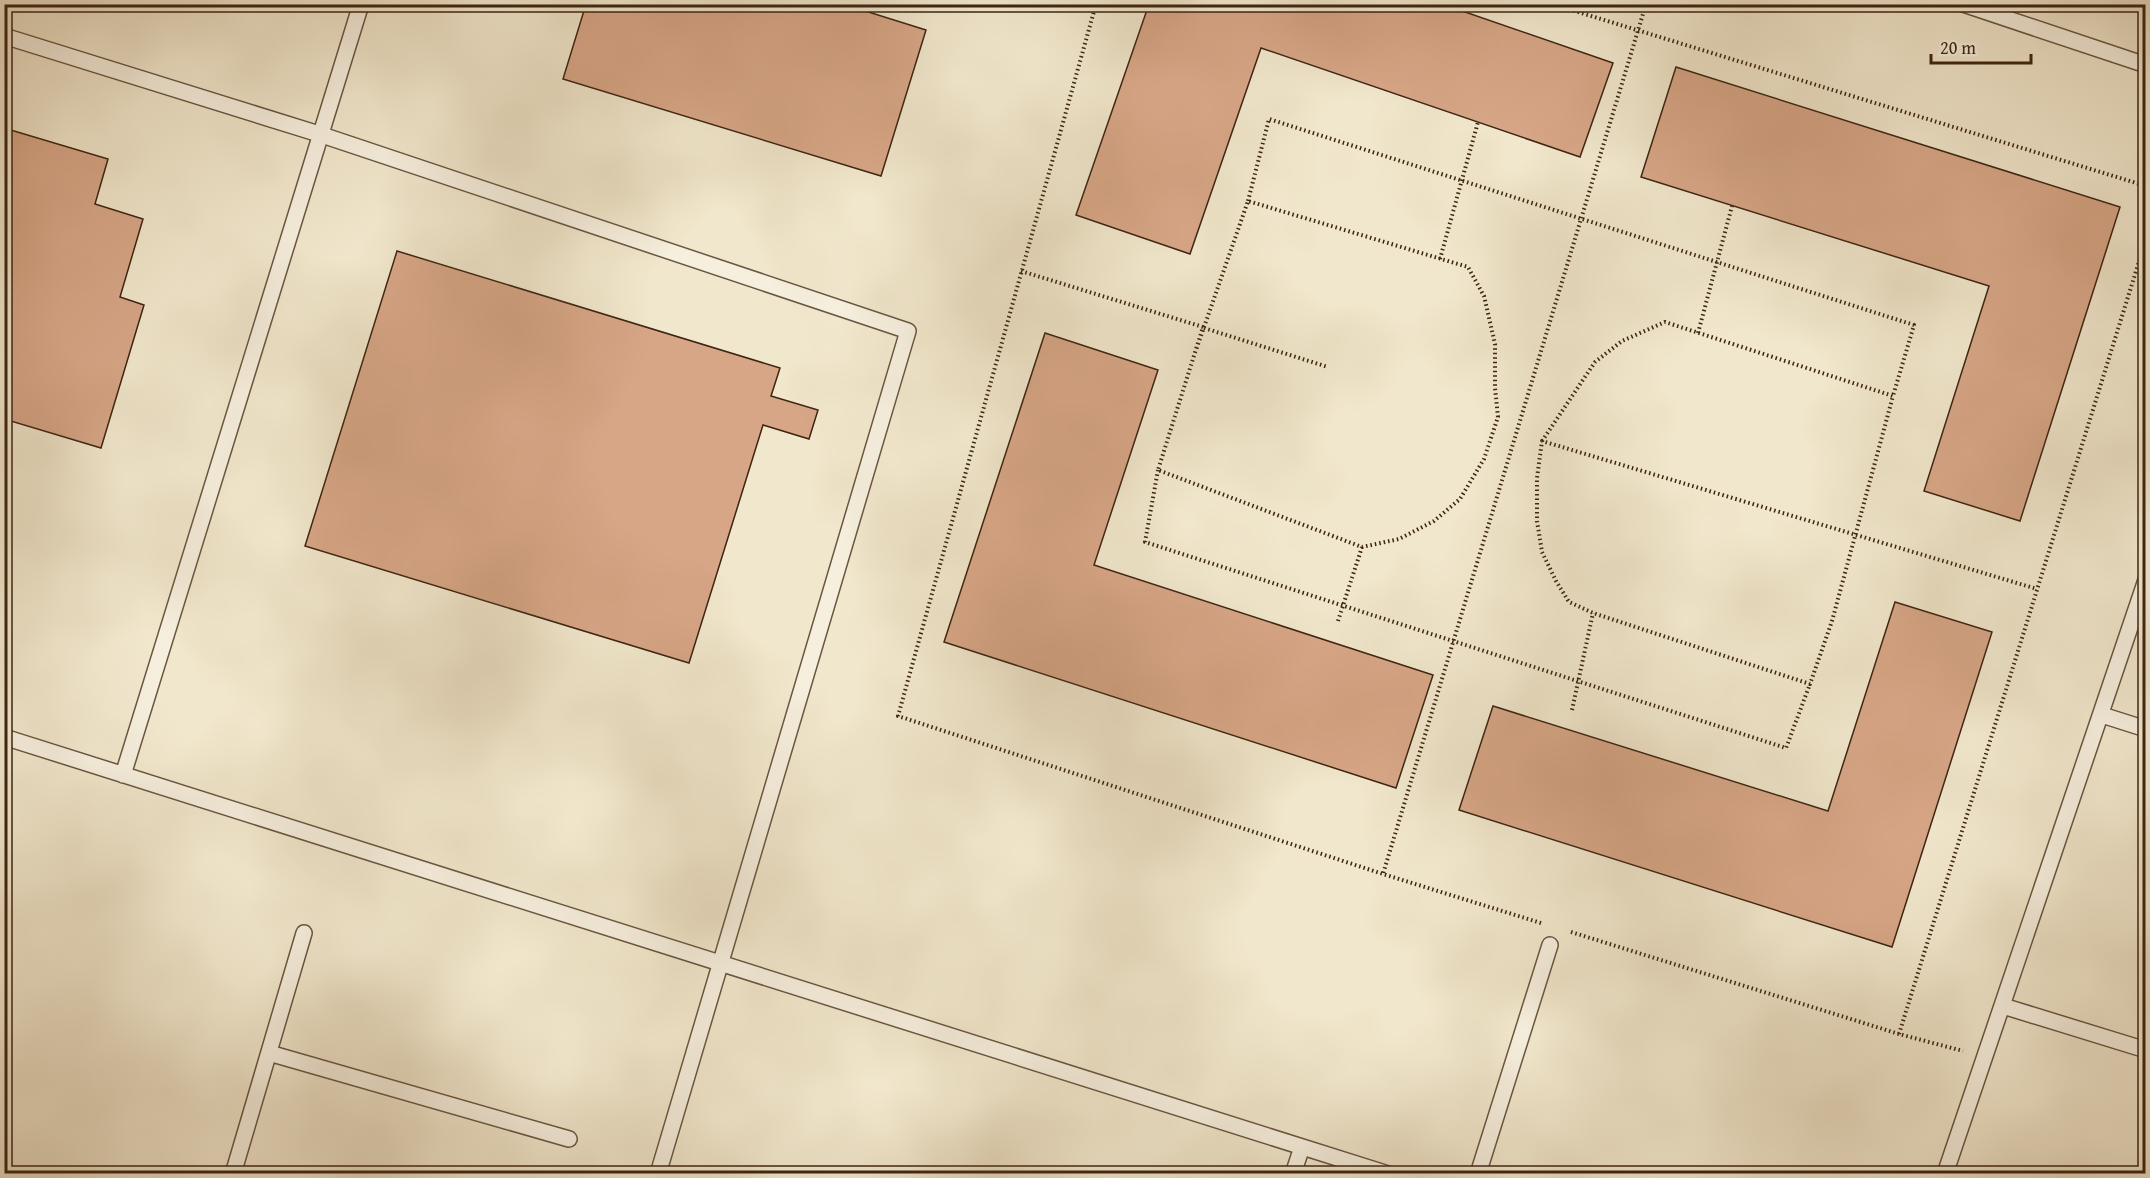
<svg xmlns="http://www.w3.org/2000/svg" width="2150" height="1178" font-family="'Gentium Book Plus',serif">
  <style>
    .building { fill: #d7a687; stroke: #3d2512; stroke-width: 1.5 }
    .lines { fill: none; stroke-linecap: round; stroke-linejoin: round }
    .lane-casing { stroke: #6a5640; stroke-width: 18 }
    .path { stroke: #3d2512; stroke-width: 4; stroke-dasharray: 1.5 3; stroke-linecap: butt }
    .lane { stroke: #f6efde; stroke-width: 15 }
  </style>
  <rect width="100%" height="100%" fill="#f1e7cc"/>
  <filter id="stains"><feTurbulence type="fractalNoise" baseFrequency=".00333" numOctaves="4"/><feColorMatrix values="0 0 0 0 .2 0 0 0 0 .09 0 0 0 0 .02 0 0 0 .5 -.17"/></filter>
  <radialGradient id="worn" r=".72"><stop offset=".6" stop-color="#630" stop-opacity="0"/><stop offset="1" stop-color="#630" stop-opacity=".3"/></radialGradient>
  <path class="building" d="M 586,4 L 843,4 L 926,30 L 881,176 L 563,79 Z
    M 1149,4 L 1442,4 L 1613,63 L 1580,157 L 1261,48 L 1190,254 L 1076,215 Z
    M 1676,67 L 2120,207 L 2020,521 L 1924,491 L 1989,286 L 1641,177 Z
    M 4,128 L 108,159 L 95,204 L 143,219 L 120,297 L 144,305 L 101,448 L 4,419 Z
    M 397,251 L 780,368 L 771,396 L 818,410 L 809,439 L 763,425 L 689,663 L 305,546 Z
    M 1045,333 L 1158,370 L 1094,565 L 1433,675 L 1396,788 L 944,642 Z
    M 1895,602 L 1992,632 L 1892,947 L 1459,810 L 1493,706 L 1828,811 Z"/>
  <g class="lines">
    <defs>
      <path id="lane" d="M 1963,4 L 2146,65
        M 4,36 L 319,134 L 908,331 L 658,1174
        M 2102,715 L 2146,729
        M 4,737 L 1388,1174
        M 123,775 L 361,4
        M 2003,1006 L 2146,1050
        M 269,1053 L 569,1139
        M 233,1174 L 304,933
        M 1293,1174 L 1302,1147
        M 1478,1174 L 1550,945
        M 1945,1174 L 2146,580"/>
    </defs>
    <use href="#lane" class="lane-casing"/>
    <path class="path" d="M 1096,4 L 898,716 L 1383,874
      M 1552,4 L 2146,186
      M 1248,201 L 1269,119 L 1914,325 L 1893,396
      M 1440,259 L 1478,122
      M 1021,271 L 1203,327 L 1158,470 L 1362,547 L 1399,539 L 1434,521 L 1460,499 L 1484,459 L 1498,417 L 1495,388 L 1495,344 L 1484,296 L 1468,267 L 1248,201 L 1196,350
      M 1204,328 L 1328,367
      M 1698,333 L 1732,206
      M 1542,441 L 1595,362 L 1622,341 L 1665,322 L 1893,396 L 1832,621 L 1810,684 L 1593,613 L 1569,602 L 1556,581 L 1542,552 L 1537,521 L 1537,478 L 1542,441 L 2037,589
      M 1158,470 L 1145,542 L 1786,748 L 1810,684
      M 1338,621 L 1362,547
      M 1572,710 L 1593,613
      M 1541,923 L 1383,874 L 1646,4
      M 1571,932 L 1899,1034 L 1963,1051
      M 1899,1034 L 2146,239"/>
    <use href="#lane" class="lane"/>
  </g>
  <rect width="2150" height="1178" fill="none" stroke="#f1e7cc" stroke-width="24"/>
  <rect x="6" y="6" width="2138" height="1166" fill="none" stroke="#3d2512" stroke-width="3"/>
  <rect x="12" y="12" width="2126" height="1154" fill="none" stroke="#3d2512" stroke-width="1.5"/>
  <path d="M1931 54v9h100v-9" fill="none" stroke="#3d2512" stroke-width="3"/>
  <text x="1940" y="54" font-size="18" fill="#3d2512" stroke="#f6efde" stroke-width="4.5" paint-order="stroke">20 m</text>
  <rect width="100%" height="100%" filter="url(#stains)"/>
  <rect width="100%" height="100%" fill="url(#worn)"/>
</svg>
